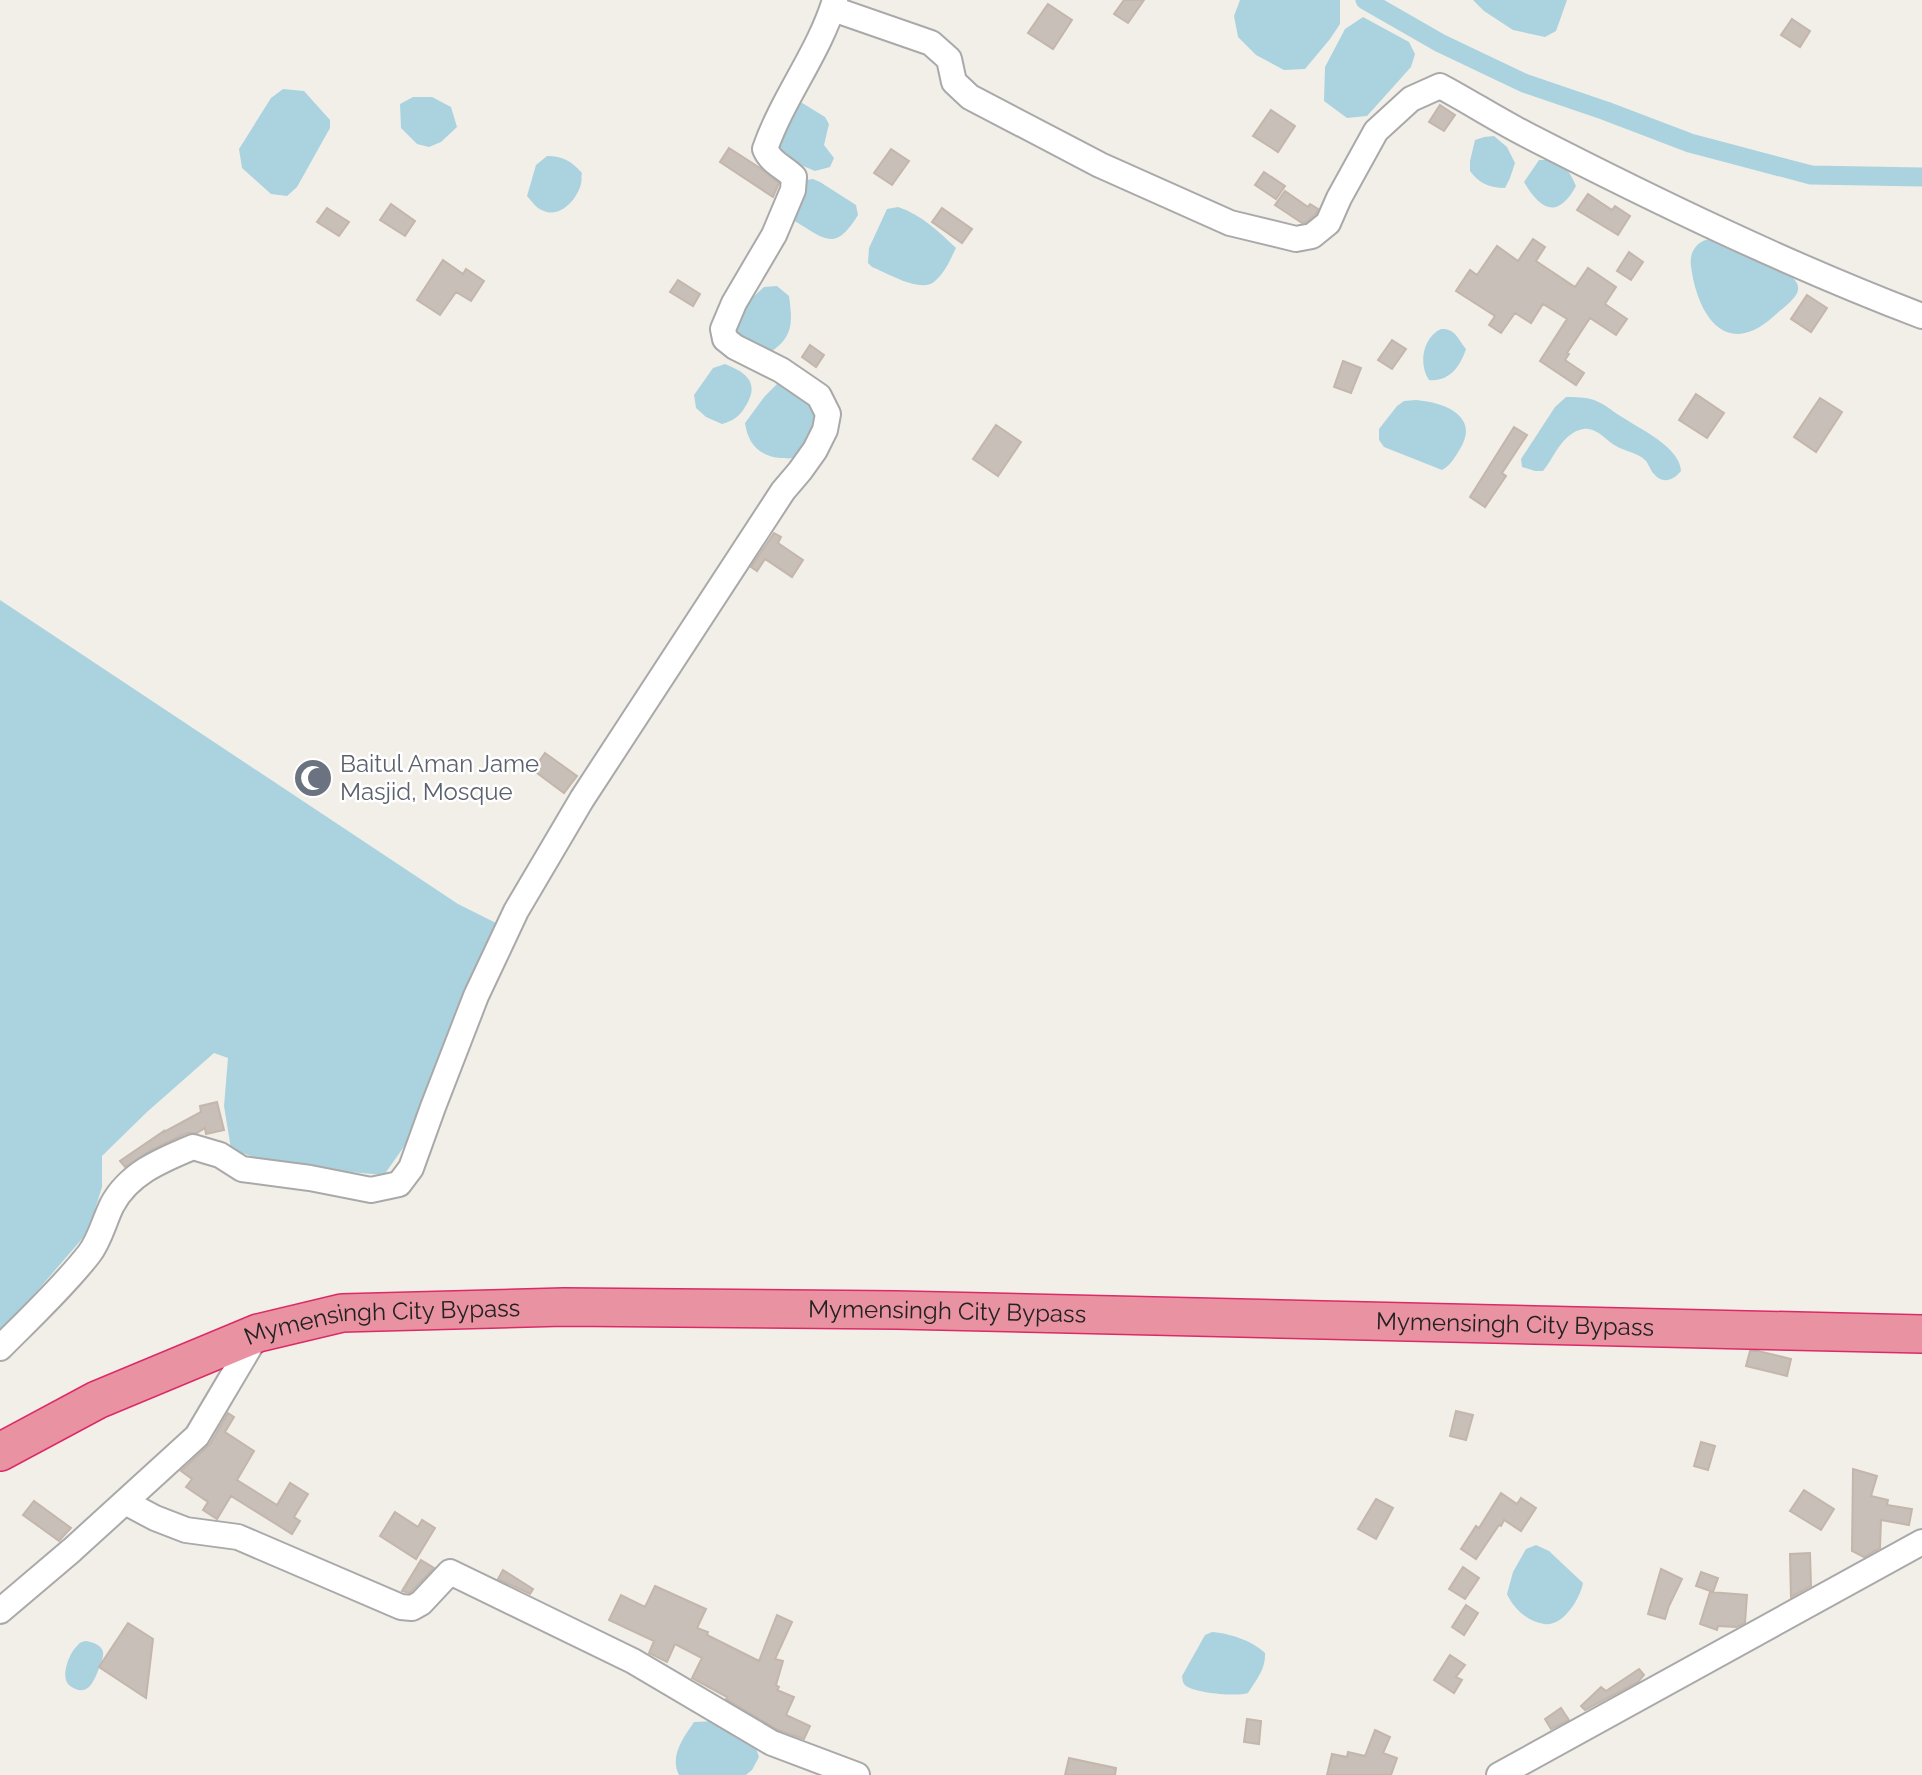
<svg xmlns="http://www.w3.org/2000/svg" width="1922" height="1775" font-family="Raleway,sans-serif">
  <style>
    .water { fill: #aad3df }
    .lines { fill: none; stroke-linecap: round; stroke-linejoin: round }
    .canal { stroke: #aad3df; stroke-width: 19 }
    .building { fill: #c7bfb8; stroke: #c4b6ab; stroke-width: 2 }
    .minor-casing { stroke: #a9a9a9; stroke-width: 28 }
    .highway-casing { stroke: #dc2a67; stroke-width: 40 }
    .minor { stroke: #fff; stroke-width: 24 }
    .highway { stroke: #e892a2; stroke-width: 37 }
    .labels { text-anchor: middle; stroke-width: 5; stroke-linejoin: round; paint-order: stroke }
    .worship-label { font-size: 24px; fill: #5b616d; stroke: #fff; text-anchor: start }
    .street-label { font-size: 24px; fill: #222; stroke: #fff }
  </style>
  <rect width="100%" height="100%" fill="#f2efe9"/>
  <path class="water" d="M 1240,0 L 1340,0 L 1340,24 L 1330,39 L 1305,69 L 1284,70 L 1256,55 L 1238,37 L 1234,16 Z
    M 1473,0 L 1567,0 L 1556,31 L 1545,37 L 1513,30 L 1484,11 Z
    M 1363,17 L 1409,42 L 1415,54 L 1411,67 L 1367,116 L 1347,118 L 1324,101 L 1325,67 L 1345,29 Z
    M 283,89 L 304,91 L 330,120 L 330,128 L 297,187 L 287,196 L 271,194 L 242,168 L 239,149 L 271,98 Z
    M 413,97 L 432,97 L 451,107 L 457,127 L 441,142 L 429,147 L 417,144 L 401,128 L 400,104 Z
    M 799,101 L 825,117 L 829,124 L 824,145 L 834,158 L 830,167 L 815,171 L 774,154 Z
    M 1494,136 L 1507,147 L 1515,163 L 1510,178 L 1505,188 C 1489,188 1479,183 1470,171 L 1470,161 L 1475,140 L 1484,137 Z
    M 547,156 C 563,156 571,161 582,173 C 581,176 582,180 581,184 C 577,199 561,218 544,211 C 537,209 532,202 527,196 L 536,165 Z
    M 1539,160 C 1561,159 1568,167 1576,186 C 1558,219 1541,211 1524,182 Z
    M 813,179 L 820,182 L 856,205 L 858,215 C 834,254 825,238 791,219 L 806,180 Z
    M 898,207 C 922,215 938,231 956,248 C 951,258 945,273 935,281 C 922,294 887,273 872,267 L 868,263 L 869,248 L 887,209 Z
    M 1710,239 L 1793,278 C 1797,282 1800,287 1797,293 C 1793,302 1781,309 1774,316 C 1726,360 1697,315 1691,266 C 1689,253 1696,241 1710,239 Z
    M 777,286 L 789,296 C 793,325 793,339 766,355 L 737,338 L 734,322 L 752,298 L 764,287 Z
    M 1441,329 C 1455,328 1458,339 1466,349 C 1460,367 1449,382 1429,380 C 1418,364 1423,337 1441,329 Z
    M 725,364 C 748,373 760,384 745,407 C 740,416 733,421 722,424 L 706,417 L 696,408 L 694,395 L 713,368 Z
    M 779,382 L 818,407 C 817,414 817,422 815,429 C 813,437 801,456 792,458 C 788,459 784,458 781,458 C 759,456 748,444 745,423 L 765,396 Z
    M 1566,397 C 1575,397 1585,397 1594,400 C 1605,404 1612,411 1622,417 C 1640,429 1680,447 1681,471 C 1673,481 1662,484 1654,474 C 1650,470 1649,464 1645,460 C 1638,453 1624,451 1616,446 C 1607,441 1599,430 1588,429 C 1584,428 1576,431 1573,433 C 1559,441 1553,459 1543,471 L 1535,471 L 1522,467 L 1521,459 L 1555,407 Z
    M 1416,400 C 1442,402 1481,415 1460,449 C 1455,457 1451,465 1442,470 L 1384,447 L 1379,440 L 1379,429 L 1397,406 L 1404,401 Z
    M 0,600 L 458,904 L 498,924 L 426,1089 L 408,1141 L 384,1175 L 280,1166 L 231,1149 L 224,1106 L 228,1058 L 214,1053 L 147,1112 L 102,1156 L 102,1187 L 88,1232 L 0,1334 Z
    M 1536,1545 L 1549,1551 L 1583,1583 C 1580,1599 1563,1627 1544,1624 C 1528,1622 1513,1608 1507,1594 L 1513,1572 L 1526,1549 Z
    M 1212,1632 C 1229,1633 1253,1641 1265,1653 C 1266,1669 1256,1680 1248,1693 C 1236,1697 1196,1693 1186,1686 C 1182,1682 1183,1681 1182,1676 L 1205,1635 Z
    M 86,1641 C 92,1642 102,1645 103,1652 C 104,1657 101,1663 99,1668 C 94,1682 87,1699 69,1685 C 60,1677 69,1653 77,1646 C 80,1642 81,1642 86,1641 Z
    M 716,1721 L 755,1745 L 759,1757 L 752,1770 L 746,1775 L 679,1775 C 669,1756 684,1737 694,1722 Z"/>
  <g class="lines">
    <path class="canal" d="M 1365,0 L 1440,43 L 1524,83 L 1606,111 L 1690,143 L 1811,175 L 1922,177"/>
  </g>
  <path class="building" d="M 1124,0 L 1144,0 L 1128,23 L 1114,14 Z
    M 1048,4 L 1072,20 L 1053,49 L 1028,33 Z
    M 1792,19 L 1810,31 L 1800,47 L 1781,35 Z
    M 1440,105 L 1455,115 L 1444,131 L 1429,122 Z
    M 1271,110 L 1295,126 L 1278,152 L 1253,136 Z
    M 729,148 L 760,168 L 779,183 L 773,197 L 720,162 Z
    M 891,149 L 909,161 L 892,185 L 874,173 Z
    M 1264,172 L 1285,186 L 1276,199 L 1255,185 Z
    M 1285,191 L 1308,207 L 1310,204 L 1318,209 L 1316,214 L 1306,222 L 1302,223 L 1275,205 Z
    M 1588,194 L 1612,210 L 1615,206 L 1630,216 L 1618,235 L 1577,210 Z
    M 391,204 L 415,221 L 405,236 L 380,220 Z
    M 327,208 L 349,222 L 339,236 L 317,222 Z
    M 942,208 L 972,229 L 962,243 L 932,222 Z
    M 1533,239 L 1545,247 L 1536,261 L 1575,287 L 1588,268 L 1616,287 L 1605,304 L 1627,319 L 1616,335 L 1590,318 L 1567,353 L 1569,354 L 1565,360 L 1584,373 L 1576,385 L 1540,361 L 1567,319 L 1543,304 L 1531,323 L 1515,313 L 1501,333 L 1489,325 L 1495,316 L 1456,291 L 1470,270 L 1477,275 L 1497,246 L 1518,261 Z
    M 1629,252 L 1643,262 L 1631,280 L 1617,271 Z
    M 443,260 L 463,274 L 466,269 L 484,281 L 471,301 L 456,292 L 440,315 L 417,300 Z
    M 678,280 L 700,294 L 693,306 L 670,292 Z
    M 1807,295 L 1827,308 L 1811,332 L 1791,319 Z
    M 1392,340 L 1406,349 L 1392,369 L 1378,360 Z
    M 810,345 L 824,355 L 816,367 L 802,357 Z
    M 1343,361 L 1361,368 L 1351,393 L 1334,387 Z
    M 1696,394 L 1724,413 L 1707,438 L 1679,420 Z
    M 1820,398 L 1842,412 L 1816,452 L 1794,437 Z
    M 996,425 L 1021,442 L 998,476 L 973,459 Z
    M 1514,427 L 1527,435 L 1502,473 L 1506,476 L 1485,507 L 1470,497 Z
    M 774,533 L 781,537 L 778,543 L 803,560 L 792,577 L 765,559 L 757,571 L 751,567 Z
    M 545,753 L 577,776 L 564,793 L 533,770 Z
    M 217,1102 L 224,1130 L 206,1134 L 205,1128 L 197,1133 L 187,1133 L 151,1150 L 125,1167 L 120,1161 L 164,1131 L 164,1132 L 201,1112 L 200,1106 Z
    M 1750,1351 L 1758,1351 L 1791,1359 L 1787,1376 L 1746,1366 Z
    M 1456,1411 L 1473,1415 L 1466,1440 L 1450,1436 Z
    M 228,1413 L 234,1417 L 225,1432 L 254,1451 L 237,1480 L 277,1505 L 290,1483 L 308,1494 L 294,1517 L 300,1521 L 292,1534 L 231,1496 L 217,1519 L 203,1510 L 208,1502 L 186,1487 L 192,1479 L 181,1471 L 210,1444 Z
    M 1701,1442 L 1715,1446 L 1708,1470 L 1694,1466 Z
    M 1853,1469 L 1877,1476 L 1871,1496 L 1888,1500 L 1887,1505 L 1912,1509 L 1909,1525 L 1881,1520 L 1880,1548 L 1864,1557 L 1852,1551 Z
    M 1804,1490 L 1834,1509 L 1821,1530 L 1790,1511 Z
    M 1501,1493 L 1517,1504 L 1521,1498 L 1536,1508 L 1521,1531 L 1504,1520 L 1501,1526 L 1499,1525 L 1476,1559 L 1461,1549 L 1476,1526 L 1479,1528 Z
    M 1376,1499 L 1393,1508 L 1376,1539 L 1358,1529 Z
    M 34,1501 L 71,1528 L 59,1541 L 23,1515 Z
    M 395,1512 L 418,1527 L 422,1520 L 435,1528 L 416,1559 L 380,1536 Z
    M 1810,1553 L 1811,1586 L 1791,1597 L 1790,1554 Z
    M 421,1560 L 434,1568 L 412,1591 L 409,1593 L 402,1591 Z
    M 1463,1567 L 1479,1578 L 1465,1599 L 1449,1589 Z
    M 1661,1569 L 1682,1579 L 1669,1606 L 1665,1619 L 1648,1614 Z
    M 503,1570 L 533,1589 L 530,1594 L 498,1579 Z
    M 1701,1572 L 1718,1578 L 1713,1592 L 1696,1586 Z
    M 655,1586 L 706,1609 L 697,1628 L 708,1632 L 707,1635 L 759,1661 L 777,1615 L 792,1622 L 775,1659 L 783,1661 L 776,1685 L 779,1687 L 777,1690 L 794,1697 L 786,1715 L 810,1726 L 804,1739 L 778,1730 L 726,1699 L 727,1697 L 692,1678 L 702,1658 L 675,1644 L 667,1662 L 649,1653 L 654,1641 L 609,1620 L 621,1595 L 645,1607 Z
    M 1710,1592 L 1747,1595 L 1745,1623 L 1736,1627 L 1718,1626 L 1717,1630 L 1700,1624 Z
    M 1466,1605 L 1478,1613 L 1464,1635 L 1452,1627 Z
    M 128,1623 L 153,1639 L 146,1698 L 99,1667 Z
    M 1450,1655 L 1465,1665 L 1456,1677 L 1462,1680 L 1454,1693 L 1434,1680 Z
    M 1639,1669 L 1644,1675 L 1638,1682 L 1585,1710 L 1581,1706 L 1601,1687 L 1606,1691 Z
    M 1561,1708 L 1569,1720 L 1551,1729 L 1545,1719 Z
    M 1247,1719 L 1261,1721 L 1259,1744 L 1244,1742 Z
    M 1375,1730 L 1390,1737 L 1383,1753 L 1397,1758 L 1391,1775 L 1327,1775 L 1332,1754 L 1347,1757 L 1348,1752 L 1365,1756 Z
    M 1069,1758 L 1116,1768 L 1115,1775 L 1065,1775 Z"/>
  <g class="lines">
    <defs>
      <path id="minor" d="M 833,9 L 931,43 L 949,59 L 954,82 L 970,97 L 1100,165 L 1230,223 L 1296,239 L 1312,236 L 1328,223 L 1339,198 L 1376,131 L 1411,99 L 1440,86 C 1470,102 1499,121 1529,136 C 1656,201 1788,265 1922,316
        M 0,1348 C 29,1319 64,1286 89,1254 C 100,1240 104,1221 112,1205 C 129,1173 162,1160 193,1147 L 220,1155 L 242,1169 L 310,1178 L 371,1190 L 399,1184 L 411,1168 L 433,1107 L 476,996 L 516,911 L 582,799 L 783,491 L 800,471 L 815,450 L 825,430 L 828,414 L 819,396 L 781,370 L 735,347 L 725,339 L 723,329 L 734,303 L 774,235 L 793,190 L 794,177 C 784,167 770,162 765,149 C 783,97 819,53 835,0
        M 125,1502 L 155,1518 L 186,1530 L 238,1537 L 401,1607 L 412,1608 L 421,1603 L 450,1572 L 633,1661 L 772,1743 L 857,1775
        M 0,1611 L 72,1550 L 197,1436 L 258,1333
        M 1499,1775 L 1922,1542"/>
      <g id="highway">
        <path id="s1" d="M 0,1452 L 97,1400 L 258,1333 L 342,1313 L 564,1307 L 897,1310 L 1922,1334"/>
      </g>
    </defs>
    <use href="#minor" class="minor-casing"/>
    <use href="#highway" class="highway-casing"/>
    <use href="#minor" class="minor"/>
    <use href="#highway" class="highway"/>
  </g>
  <defs>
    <symbol id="mosque-disc" viewBox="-11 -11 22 22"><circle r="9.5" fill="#6b7280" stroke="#fff"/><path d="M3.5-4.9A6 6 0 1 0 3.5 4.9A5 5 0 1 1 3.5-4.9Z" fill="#fff"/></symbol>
  </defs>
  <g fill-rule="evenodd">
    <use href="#mosque-disc" x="291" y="756" width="44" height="44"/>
  </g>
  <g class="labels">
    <g class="worship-label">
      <text x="340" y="772">Baitul Aman Jame<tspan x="340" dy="28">Masjid, Mosque</tspan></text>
    </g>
    <g class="street-label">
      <text dy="8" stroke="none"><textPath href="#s1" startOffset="976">Mymensingh City Bypass</textPath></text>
      <text dy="8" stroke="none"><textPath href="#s1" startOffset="1544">Mymensingh City Bypass</textPath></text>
      <text dy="8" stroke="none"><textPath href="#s1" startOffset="410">Mymensingh City Bypass</textPath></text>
    </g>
  </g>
</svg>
